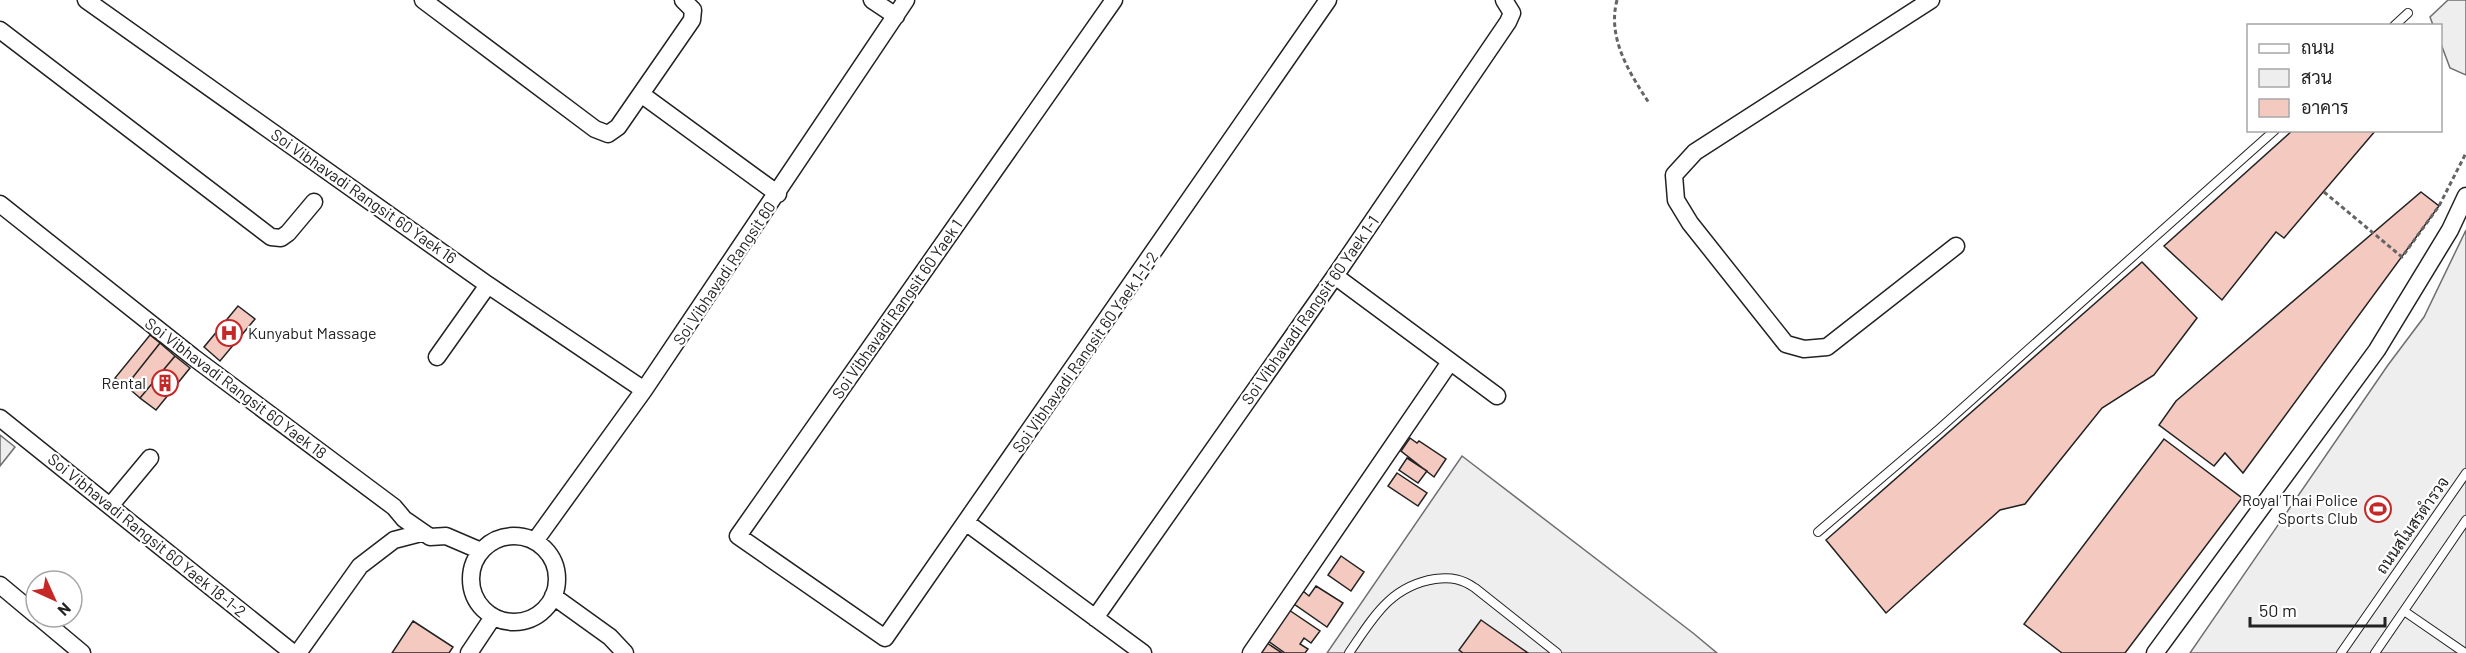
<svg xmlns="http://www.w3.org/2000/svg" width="2466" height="653" font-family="Barlow,Sarabun,sans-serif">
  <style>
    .green { fill: #eee; stroke: #6f6f6f; stroke-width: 1.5 }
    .parking { fill: #ededed; stroke: #6f6f6f; stroke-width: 1.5 }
    .building { fill: #f3c9c0; stroke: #222; stroke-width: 1.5 }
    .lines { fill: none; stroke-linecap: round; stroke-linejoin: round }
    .lane-casing { stroke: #222; stroke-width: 10 }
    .street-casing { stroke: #222; stroke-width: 19 }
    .path { stroke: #646464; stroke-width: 3; stroke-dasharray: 4.5 3; stroke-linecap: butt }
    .lane { stroke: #fff; stroke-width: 8 }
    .street { stroke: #fff; stroke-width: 16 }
    .labels { text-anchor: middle; stroke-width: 4.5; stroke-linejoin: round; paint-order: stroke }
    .street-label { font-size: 16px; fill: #222; stroke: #fff }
    .poi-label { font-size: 16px; fill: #222; stroke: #fff; text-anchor: end }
  </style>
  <rect width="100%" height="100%" fill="#fff"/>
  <path class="green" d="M 2448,0 L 2466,0 L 2466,75 L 2450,68 L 2441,44 L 2440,26 L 2433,25 L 2430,17 Z
    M 2466,230 L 2466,653 L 2190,653 L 2388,365 L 2424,317 Z
    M 1462,456 L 1693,633 L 1717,653 L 1327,653 Z"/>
  <path class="parking" d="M 0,435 L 15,447 L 0,466 Z"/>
  <path class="building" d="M 2293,130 L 2376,130 L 2284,238 L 2276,232 L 2222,300 L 2164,246 Z
    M 2421,192 L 2439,206 L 2243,473 L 2225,453 L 2214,466 L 2159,425 L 2176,401 Z
    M 2142,262 L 2197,318 L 2154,375 L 2102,408 L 2025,504 L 2000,510 L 1886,613 L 1826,540 Z
    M 238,306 L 255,319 L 220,361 L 204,347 Z
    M 150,335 L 160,343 L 126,386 L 115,378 Z
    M 160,343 L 175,356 L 140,398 L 126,386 Z
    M 175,356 L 190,368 L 156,410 L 140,398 Z
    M 1410,438 L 1417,443 L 1419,441 L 1446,459 L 1434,477 L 1401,451 Z
    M 2164,439 L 2242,498 L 2125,653 L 2062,653 L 2024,624 Z
    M 1407,458 L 1427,471 L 1418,483 L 1399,470 Z
    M 1397,473 L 1427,493 L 1418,506 L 1388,486 Z
    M 1341,556 L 1364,572 L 1351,591 L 1328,575 Z
    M 1316,586 L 1343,603 L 1327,627 L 1294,604 L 1303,591 L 1309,596 Z
    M 1289,610 L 1320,631 L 1311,643 L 1304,638 L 1300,644 L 1308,649 L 1305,653 L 1285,653 L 1268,641 Z
    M 1481,620 L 1528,653 L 1463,653 L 1459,650 Z
    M 413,621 L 453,647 L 449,653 L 392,653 Z
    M 1267,643 L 1282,653 L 1260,653 Z"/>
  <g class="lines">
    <defs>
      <path id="lane" d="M 2394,26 L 2408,13
        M 1818,532 L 1939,429 L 2275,130
        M 2404,611 L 2465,653
        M 1349,653 C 1373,618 1390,586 1435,579 C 1452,577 1462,579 1475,588 L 1557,653
        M 2341,653 L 2466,473
        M 2375,653 L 2466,520"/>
      <path id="street" d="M 86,0 L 488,285 L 644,390
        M 423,0 L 595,129 L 608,134 L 618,127 L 692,20 L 693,10 L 683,0
        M 872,0 L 896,16
        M 1114,0 L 738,536 L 885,638 L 1328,0
        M 1931,0 L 1695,152 L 1674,175 L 1676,200 L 1690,223 L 1786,344 L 1804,349 L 1827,347 L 1956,246
        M 0,30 L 271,237 L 281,238 L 288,233 L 314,202
        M 641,94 L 778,194
        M 0,204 L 193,357 L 394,507 L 404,519 L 430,537 L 446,536 L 481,551
        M 1335,276 L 1497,396
        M 437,357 L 488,285
        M 0,418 L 293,653
        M 110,506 L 150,458
        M 967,523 L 1143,653
        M471 579a43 43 0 1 1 86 0a43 43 0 1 1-86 0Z
        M 535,541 L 644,390 L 906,0
        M 0,585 L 36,615
        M 553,596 L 610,637 L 625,653
        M 39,617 L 82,653
        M 1095,618 L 1335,276 L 1508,22 L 1512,13 L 1504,0
        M 298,653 L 360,566 L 394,540 L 421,533
        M 469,653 L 493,617
        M 1251,653 L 1450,362
        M 2155,653 L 2377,350 L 2450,230 L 2466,196"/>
    </defs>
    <use href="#lane" class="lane-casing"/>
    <use href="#street" class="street-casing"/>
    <path class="path" d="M 1617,0 C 1607,38 1629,72 1649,103
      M 2324,192 L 2402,257 L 2439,206 L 2466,153"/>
    <use href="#lane" class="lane"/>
    <use href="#street" class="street"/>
  </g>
  <defs>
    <symbol id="hospital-ring" viewBox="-11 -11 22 22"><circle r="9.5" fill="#fff" stroke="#c62828" stroke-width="1.5"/><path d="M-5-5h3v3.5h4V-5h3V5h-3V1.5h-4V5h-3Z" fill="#c62828"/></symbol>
    <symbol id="building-ring" viewBox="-11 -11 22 22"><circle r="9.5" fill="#fff" stroke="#c62828" stroke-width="1.5"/><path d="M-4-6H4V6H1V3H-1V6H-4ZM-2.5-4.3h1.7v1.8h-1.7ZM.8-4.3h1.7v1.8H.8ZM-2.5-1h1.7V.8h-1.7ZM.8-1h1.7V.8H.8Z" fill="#c62828"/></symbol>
    <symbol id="stadium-ring" viewBox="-11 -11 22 22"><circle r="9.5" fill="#fff" stroke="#c62828" stroke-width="1.5"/><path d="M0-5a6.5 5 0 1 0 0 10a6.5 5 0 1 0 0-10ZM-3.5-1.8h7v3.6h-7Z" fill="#c62828"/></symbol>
  </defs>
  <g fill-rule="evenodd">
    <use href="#hospital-ring" x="214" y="318" width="30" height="30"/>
    <use href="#building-ring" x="150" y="368" width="30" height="30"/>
    <use href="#stadium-ring" x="2363" y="494" width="30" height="30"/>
  </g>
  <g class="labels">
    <g class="street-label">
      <text transform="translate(364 196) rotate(35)" y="6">Soi Vibhavadi Rangsit 60 Yaek 16</text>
      <text transform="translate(724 273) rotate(-56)" y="6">Soi Vibhavadi Rangsit 60</text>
      <text transform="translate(897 309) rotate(-55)" y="6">Soi Vibhavadi Rangsit 60 Yaek 1</text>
      <text transform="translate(1310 310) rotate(-55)" y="6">Soi Vibhavadi Rangsit 60 Yaek 1-1</text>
      <text transform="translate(1085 352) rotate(-55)" y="6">Soi Vibhavadi Rangsit 60 Yaek 1-1-2</text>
      <text transform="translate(236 388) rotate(37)" y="6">Soi Vibhavadi Rangsit 60 Yaek 18</text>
      <text transform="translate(2412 525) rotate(-55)" y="6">ถนนสโมสรตำรวจ</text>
      <text transform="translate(147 535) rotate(39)" y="6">Soi Vibhavadi Rangsit 60 Yaek 18-1-2</text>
    </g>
    <g class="poi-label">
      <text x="248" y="339" text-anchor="start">Kunyabut Massage</text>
      <text x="146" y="389">Rental</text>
      <text x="2358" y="506">Royal Thai Police<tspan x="2358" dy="18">Sports Club</tspan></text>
    </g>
  </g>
  <rect x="2247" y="24" width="195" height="108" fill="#ffffff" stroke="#a7a7a7" stroke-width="1.5"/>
  <rect x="2259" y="44" width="30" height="9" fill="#ffffff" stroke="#a7a7a7" stroke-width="1.5"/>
  <text x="2301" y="54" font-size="18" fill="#222222">ถนน</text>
  <rect x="2259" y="69" width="30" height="18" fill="#eeeeee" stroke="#a7a7a7" stroke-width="1.5"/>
  <text x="2301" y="84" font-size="18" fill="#222222">สวน</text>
  <rect x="2259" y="99" width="30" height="18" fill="#f3c9c0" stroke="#a7a7a7" stroke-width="1.5"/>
  <text x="2301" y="114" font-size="18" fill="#222222">อาคาร</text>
  <g transform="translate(54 599) rotate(135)"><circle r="28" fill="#ffffff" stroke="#a7a7a7" stroke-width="1.5"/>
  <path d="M0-4.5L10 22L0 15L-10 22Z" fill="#c62828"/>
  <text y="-9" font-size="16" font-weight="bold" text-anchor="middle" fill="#222222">N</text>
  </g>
  <path d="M2250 617v9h135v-9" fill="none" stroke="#222222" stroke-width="3"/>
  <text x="2259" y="617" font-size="18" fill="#222222" stroke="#ffffff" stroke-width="4.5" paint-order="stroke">50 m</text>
</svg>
